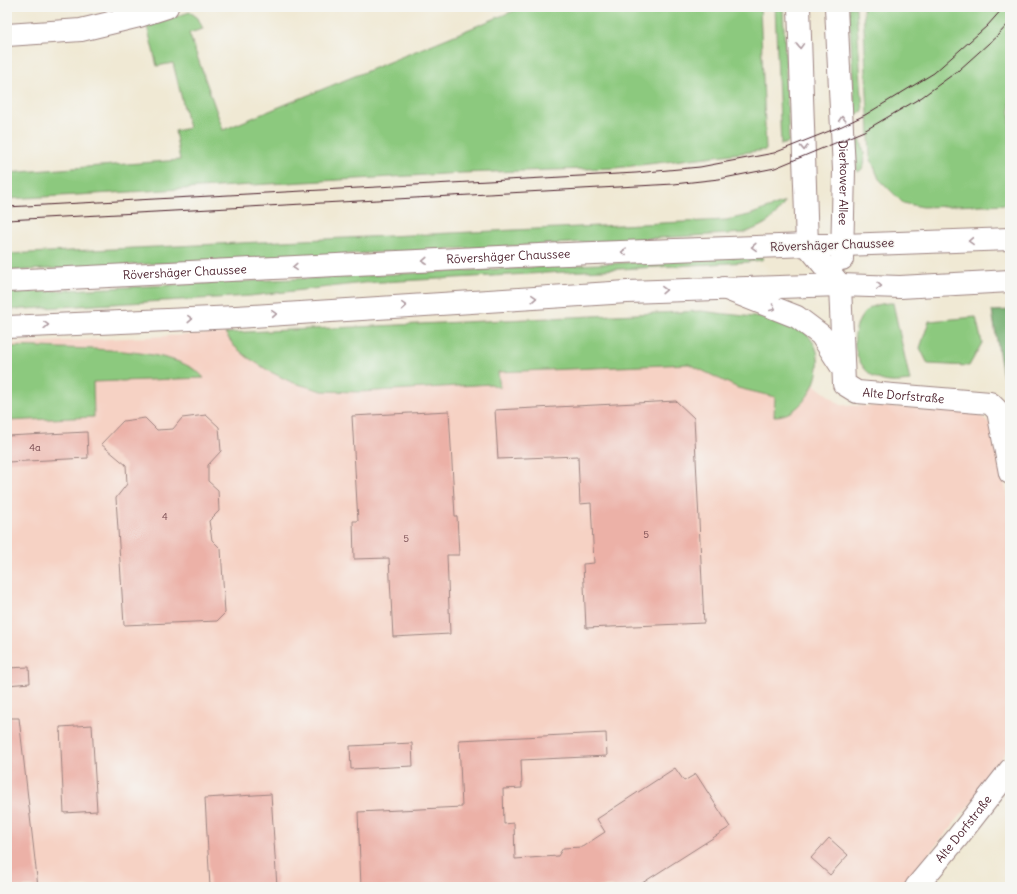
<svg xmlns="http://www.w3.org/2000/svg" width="1017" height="894" font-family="Delius,sans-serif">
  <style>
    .built { fill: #f6d2c4 }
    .green { fill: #8cc97e; stroke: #6b7454 }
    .forest { fill: #71ad6d; stroke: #5e664c }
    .building { fill: #ecb1a7 }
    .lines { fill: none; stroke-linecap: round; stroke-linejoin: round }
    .minor-casing { stroke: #9d8480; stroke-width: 24 }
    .major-casing { stroke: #9d8480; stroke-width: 24 }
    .highway-casing { stroke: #9d8480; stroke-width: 24 }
    .minor { stroke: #fff; stroke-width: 22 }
    .major { stroke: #fff; stroke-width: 22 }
    .highway { stroke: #fff; stroke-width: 22 }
    .tram { stroke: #4a1f2b; stroke-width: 1 }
    .oneway { stroke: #ae9aa0 }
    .labels { text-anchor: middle; stroke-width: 3; stroke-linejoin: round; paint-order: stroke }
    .number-label { font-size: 10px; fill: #72444a }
    .street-label { font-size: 12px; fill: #4a1f2b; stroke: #f6f6f2 }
  </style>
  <rect width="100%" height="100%" fill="#f6f6f2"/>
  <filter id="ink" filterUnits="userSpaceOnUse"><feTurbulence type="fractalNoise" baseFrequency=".025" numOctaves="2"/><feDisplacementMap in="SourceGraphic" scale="8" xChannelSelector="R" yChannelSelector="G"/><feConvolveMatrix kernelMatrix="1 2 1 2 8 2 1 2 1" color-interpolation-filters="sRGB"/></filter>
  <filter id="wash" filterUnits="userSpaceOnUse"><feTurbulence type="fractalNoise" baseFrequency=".012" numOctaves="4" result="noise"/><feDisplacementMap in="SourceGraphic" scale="16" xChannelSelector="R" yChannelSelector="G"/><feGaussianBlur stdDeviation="0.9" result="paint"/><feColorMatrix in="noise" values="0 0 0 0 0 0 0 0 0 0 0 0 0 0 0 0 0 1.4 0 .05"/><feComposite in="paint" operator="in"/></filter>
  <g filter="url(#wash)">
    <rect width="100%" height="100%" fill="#f0e9d4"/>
    <path class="built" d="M 701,311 L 819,356 L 817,371 L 813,384 L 841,405 L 945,409 L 976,413 L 991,424 L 994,445 L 1010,504 L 1010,745 L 983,789 L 901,887 L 7,887 L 7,344 L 486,320 Z"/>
    <path class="green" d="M 523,7 L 760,7 L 766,150 L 615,168 L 462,173 L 7,199 L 7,173 L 180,160 L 175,131 L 189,128 L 173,63 L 157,66 L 147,26 L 190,12 L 198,18 L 203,29 L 189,33 L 223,130 Z
      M 775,7 L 783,7 L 789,142 L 781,145 Z
      M 849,7 L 856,7 L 863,112 L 855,115 Z
      M 863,7 L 1010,7 L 1010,204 L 923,207 L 903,203 L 879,179 L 870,157 Z
      M 861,140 C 863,150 870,168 857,172 L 855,142 Z
      M 785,202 C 773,221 765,225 744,233 L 571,243 L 7,271 L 7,254 L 726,220 L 749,215 Z
      M 762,256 L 764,258 L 761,260 L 748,262 L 364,283 L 250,296 L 7,310 L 7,293 Z
      M 893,303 L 910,381 C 899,382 887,384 876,378 C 852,365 847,329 867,310 C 874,304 884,303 893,303 Z
      M 701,311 C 724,314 747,316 771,319 C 777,320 789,319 794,323 C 805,330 817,343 818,357 C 821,382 801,417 774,416 L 775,397 L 738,388 L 689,364 L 498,372 L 500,388 L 491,384 L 360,392 L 322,391 L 291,382 L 269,371 L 247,357 L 234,346 L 225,333 Z
      M 976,317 L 982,343 L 969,366 L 928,364 L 920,348 L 929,321 Z
      M 7,347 C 24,346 42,347 59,348 C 94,349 182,349 204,378 L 93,382 L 94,417 L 7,421 Z"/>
    <path class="forest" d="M 1010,310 L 1010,377 L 1003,377 L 992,311 Z"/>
    <g id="blocks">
      <path class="building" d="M 676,401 L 694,418 L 704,623 L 586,628 L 583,564 L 594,563 L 591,503 L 580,504 L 578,456 L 498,459 L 495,410 Z
        M 449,411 L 455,516 L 457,516 L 459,555 L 447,555 L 450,634 L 393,637 L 389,558 L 354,559 L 353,521 L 358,521 L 352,416 Z
        M 206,415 L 219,427 L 221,451 L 208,465 L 208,481 L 218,490 L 219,511 L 209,521 L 212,540 L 221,549 L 225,613 L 217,621 L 124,625 L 116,498 L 127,484 L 126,465 L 101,444 L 123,421 L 145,418 L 157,430 L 173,429 L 182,418 Z
        M 87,432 L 88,458 L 7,462 L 7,436 Z
        M 29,667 L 30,683 L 7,685 L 7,668 Z
        M 7,718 L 19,718 L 38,887 L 7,887 Z
        M 92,725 L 97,811 L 64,813 L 60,727 Z
        M 606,733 L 607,756 L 521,760 L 522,788 L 503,789 L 504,824 L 514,823 L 515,859 L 558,856 L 563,848 L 582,847 L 605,832 L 597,819 L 675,768 L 684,781 L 696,774 L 730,827 L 636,887 L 361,887 L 358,812 L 462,807 L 459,740 Z
        M 412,743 L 413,766 L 351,769 L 350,746 Z
        M 271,794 L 277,887 L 210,887 L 205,798 Z
        M 829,838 L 848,855 L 830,875 L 811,858 Z"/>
    </g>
  </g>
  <g filter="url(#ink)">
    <use href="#blocks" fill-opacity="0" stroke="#9d8480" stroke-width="1"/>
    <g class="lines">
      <defs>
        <g id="minor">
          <path d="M 7,35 L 81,30 L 139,16 L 167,7"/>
          <path id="s1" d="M 840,285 L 844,384 L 857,392 L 990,403 L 998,411 L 1010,473"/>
          <path d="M 724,288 L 797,317 L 821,335 L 843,369"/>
          <path id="s2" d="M 916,887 L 957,838 L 1010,770"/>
        </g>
        <g id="major">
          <path d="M 799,7 L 807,245 L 840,285"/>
          <path id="s3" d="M 836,7 L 844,170 L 842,259"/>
          <path id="s4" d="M 7,281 L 540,255 L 807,245 L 843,245"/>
          <path d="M 7,327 L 236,317 L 627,292 L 840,285"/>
        </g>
        <path id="highway" d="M 843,245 L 1010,239
          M 840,285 L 900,287 L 1010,281"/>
      </defs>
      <use href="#minor" class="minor-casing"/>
      <use href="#major" class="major-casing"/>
      <use href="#highway" class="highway-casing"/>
      <use href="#minor" class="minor"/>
      <use href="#major" class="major"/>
      <use href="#highway" class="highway"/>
      <path class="tram" d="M 7,207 L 636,173 L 700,167 L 774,153 L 842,126 L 865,115 L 934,73 L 987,26 L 1004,7
        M 7,220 L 674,184 L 719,179 L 775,168 L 864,131 L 922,97 L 959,70 L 998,35 L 1010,22"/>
    </g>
    <defs><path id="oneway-chevron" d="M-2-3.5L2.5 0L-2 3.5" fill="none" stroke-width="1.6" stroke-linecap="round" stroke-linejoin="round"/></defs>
    <g class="oneway">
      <use href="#oneway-chevron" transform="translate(800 46) rotate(88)"/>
      <use href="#oneway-chevron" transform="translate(842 119) rotate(-93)"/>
      <use href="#oneway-chevron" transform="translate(804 148) rotate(88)"/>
      <use href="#oneway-chevron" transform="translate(971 241) rotate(178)"/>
      <use href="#oneway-chevron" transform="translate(754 247) rotate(178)"/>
      <use href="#oneway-chevron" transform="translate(624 252) rotate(178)"/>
      <use href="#oneway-chevron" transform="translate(425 261) rotate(177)"/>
      <use href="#oneway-chevron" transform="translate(295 267) rotate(177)"/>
      <use href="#oneway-chevron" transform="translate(879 286) rotate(2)"/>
      <use href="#oneway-chevron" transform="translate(664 290) rotate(-2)"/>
      <use href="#oneway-chevron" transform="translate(534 298) rotate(-4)"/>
      <use href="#oneway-chevron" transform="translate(404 306) rotate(-4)"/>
      <use href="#oneway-chevron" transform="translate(773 308) rotate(22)"/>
      <use href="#oneway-chevron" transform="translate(274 314) rotate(-4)"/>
      <use href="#oneway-chevron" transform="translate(190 319) rotate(-3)"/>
      <use href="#oneway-chevron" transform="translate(46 325) rotate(-2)"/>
    </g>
  </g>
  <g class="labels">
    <g class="number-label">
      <text x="35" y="451">4a</text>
      <text x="165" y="520">4</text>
      <text x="646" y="538">5</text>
      <text x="406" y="542">5</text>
    </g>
    <g class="street-label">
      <text dy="4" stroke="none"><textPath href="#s3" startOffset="176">Dierkower Allee</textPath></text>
      <text transform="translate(832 245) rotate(-2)" y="4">Rövershäger Chaussee</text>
      <text dy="4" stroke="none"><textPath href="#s4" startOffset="502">Rövershäger Chaussee</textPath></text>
      <text dy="4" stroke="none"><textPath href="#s4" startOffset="178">Rövershäger Chaussee</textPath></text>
      <text dy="4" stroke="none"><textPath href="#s1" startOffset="161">Alte Dorfstraße</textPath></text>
      <text dy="4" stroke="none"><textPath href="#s2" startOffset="75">Alte Dorfstraße</textPath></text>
    </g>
  </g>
  <rect width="1017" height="894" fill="none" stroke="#f6f6f2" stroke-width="24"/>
</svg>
